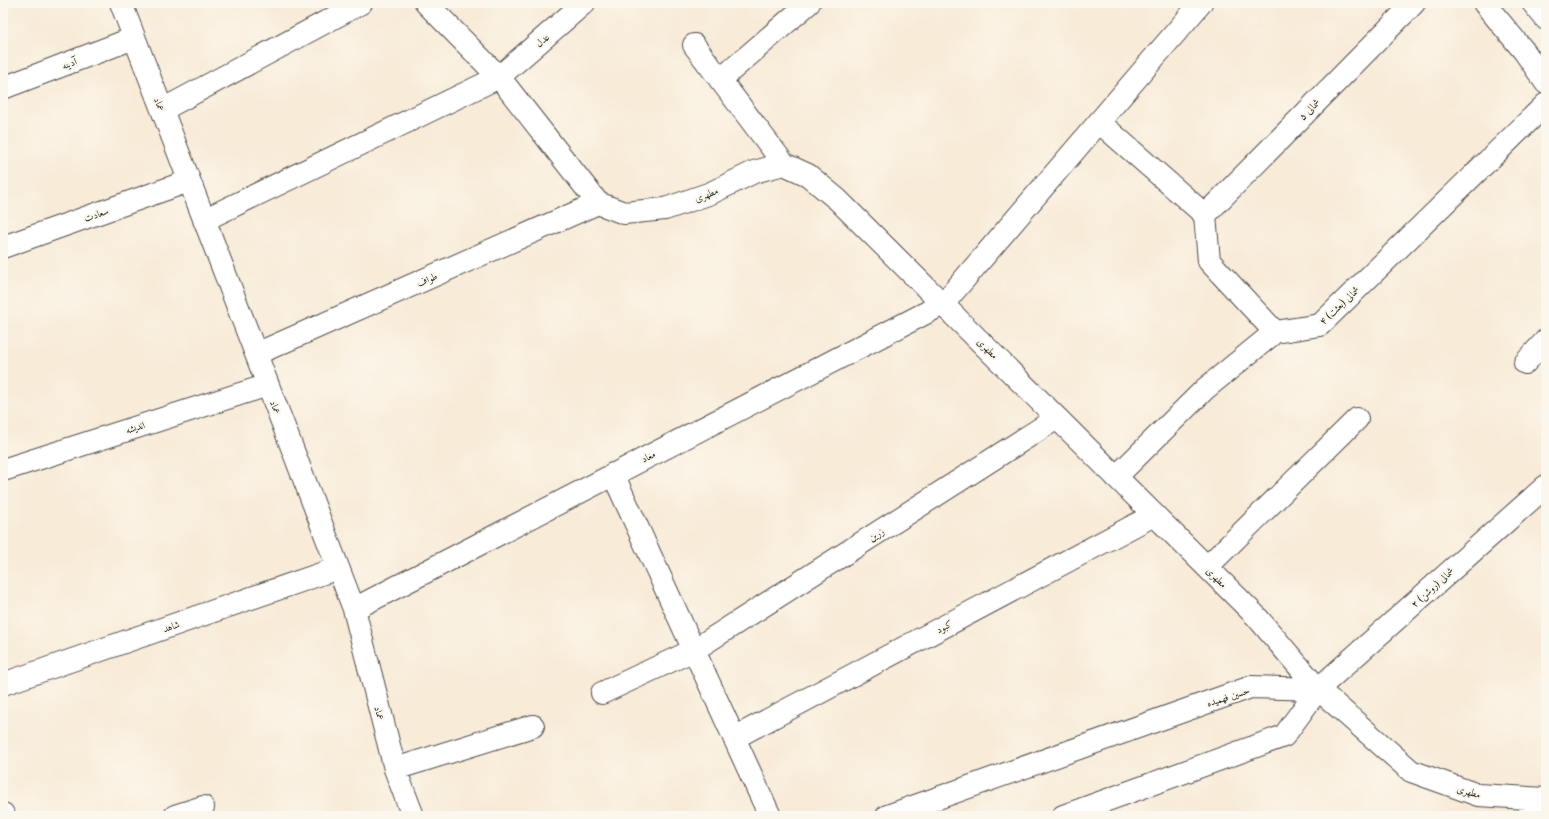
<svg xmlns="http://www.w3.org/2000/svg" width="1549" height="819" font-family="'Libre Caslon Text',Amiri,serif">
  <style>
    .lines { fill: none; stroke-linecap: round; stroke-linejoin: round }
    .minor-casing { stroke: #4a4845; stroke-width: 24 }
    .minor { stroke: #fff; stroke-width: 22 }
    .labels { text-anchor: middle; stroke-width: 4; stroke-linejoin: round; paint-order: stroke }
    .street-label { font-size: 10px; fill: #2b2b2b; stroke: #fbf7ec }
  </style>
  <rect width="100%" height="100%" fill="#fbf7ec"/>
  <filter id="ink" filterUnits="userSpaceOnUse"><feTurbulence type="fractalNoise" baseFrequency=".025" numOctaves="2"/><feDisplacementMap in="SourceGraphic" scale="8" xChannelSelector="R" yChannelSelector="G"/><feConvolveMatrix kernelMatrix="1 2 1 2 8 2 1 2 1" color-interpolation-filters="sRGB"/></filter>
  <filter id="wash" filterUnits="userSpaceOnUse"><feTurbulence type="fractalNoise" baseFrequency=".012" numOctaves="4" result="noise"/><feDisplacementMap in="SourceGraphic" scale="16" xChannelSelector="R" yChannelSelector="G"/><feGaussianBlur stdDeviation="0.9" result="paint"/><feColorMatrix in="noise" values="0 0 0 0 0 0 0 0 0 0 0 0 0 0 0 0 0 1.4 0 .05"/><feComposite in="paint" operator="in"/></filter>
  <g filter="url(#wash)">
    <rect width="100%" height="100%" fill="#f8ebd7"/>
  </g>
  <g filter="url(#ink)">
    <g class="lines">
      <defs>
        <path id="minor" d="M 121,3 L 354,609 L 395,769 L 413,816
          M 426,3 L 499,77 L 598,203 L 624,213 L 665,209 L 711,193 L 754,172 L 784,164 L 808,175 L 838,200 L 1256,616 L 1318,689 L 1411,771 L 1478,795 L 1546,799
          M 1484,3 L 1524,51 L 1546,83
          M 1533,3 L 1546,19
          M 694,45 L 784,164
          M 720,80 L 809,3
          M 3,88 L 134,38
          M 162,110 L 361,3
          M 1099,122 L 1205,215 L 1209,261 L 1275,332
          M 1205,215 L 1414,3
          M 204,220 L 499,77 L 584,3
          M 3,247 L 189,181
          M 256,354 L 598,203
          M 1525,363 L 1546,340
          M 3,470 L 268,385
          M 613,474 L 770,816
          M 1116,477 L 1205,389 L 1275,332 L 1320,325 L 1546,104
          M 1207,567 L 1357,419
          M 354,609 L 943,304 L 1201,3
          M 3,684 L 338,568
          M 602,693 L 694,650 L 1057,418
          M 734,738 L 1154,515
          M 395,769 L 533,726
          M 3,814 L 4,816
          M 175,816 L 203,807
          M 887,816 L 1251,687 L 1318,689
          M 1063,816 L 1284,736 L 1318,689 L 1546,486
          M 1528,816 L 1546,810"/>
      </defs>
      <use href="#minor" class="minor-casing"/>
      <use href="#minor" class="minor"/>
    </g>
  </g>
  <g class="labels">
    <g class="street-label">
      <text transform="translate(542 40) rotate(-41)" y="4">عدل</text>
      <text transform="translate(69 63) rotate(-21)" y="4">آدینه</text>
      <text transform="translate(160 104) rotate(69)" y="4">عماد</text>
      <text transform="translate(1309 109) rotate(-45)" y="4">۵ شمالی</text>
      <text transform="translate(706 194) rotate(-22)" y="4">مطهری</text>
      <text transform="translate(96 214) rotate(-20)" y="4">سعادت</text>
      <text transform="translate(427 279) rotate(-24)" y="4">طواف</text>
      <text transform="translate(1339 305) rotate(-43)" y="4">۴ شمالی (بعثت)</text>
      <text transform="translate(988 348) rotate(45)" y="4">مطهری</text>
      <text transform="translate(276 407) rotate(69)" y="4">عماد</text>
      <text transform="translate(135 427) rotate(-18)" y="4">اندیشه</text>
      <text transform="translate(648 456) rotate(-27)" y="4">معاد</text>
      <text transform="translate(876 534) rotate(-33)" y="4">زرین</text>
      <text transform="translate(1217 577) rotate(45)" y="4">مطهری</text>
      <text transform="translate(1432 587) rotate(-42)" y="4">۲ شمالی (روشن)</text>
      <text transform="translate(171 626) rotate(-19)" y="4">شاهد</text>
      <text transform="translate(944 626) rotate(-28)" y="4">کبود</text>
      <text transform="translate(1228 696) rotate(-18)" y="4">حسین فهمیده</text>
      <text transform="translate(380 713) rotate(75)" y="4">عماد</text>
      <text transform="translate(1469 791) rotate(16)" y="4">مطهری</text>
    </g>
  </g>
  <rect width="1549" height="819" fill="none" stroke="#fbf7ec" stroke-width="16"/>
</svg>
